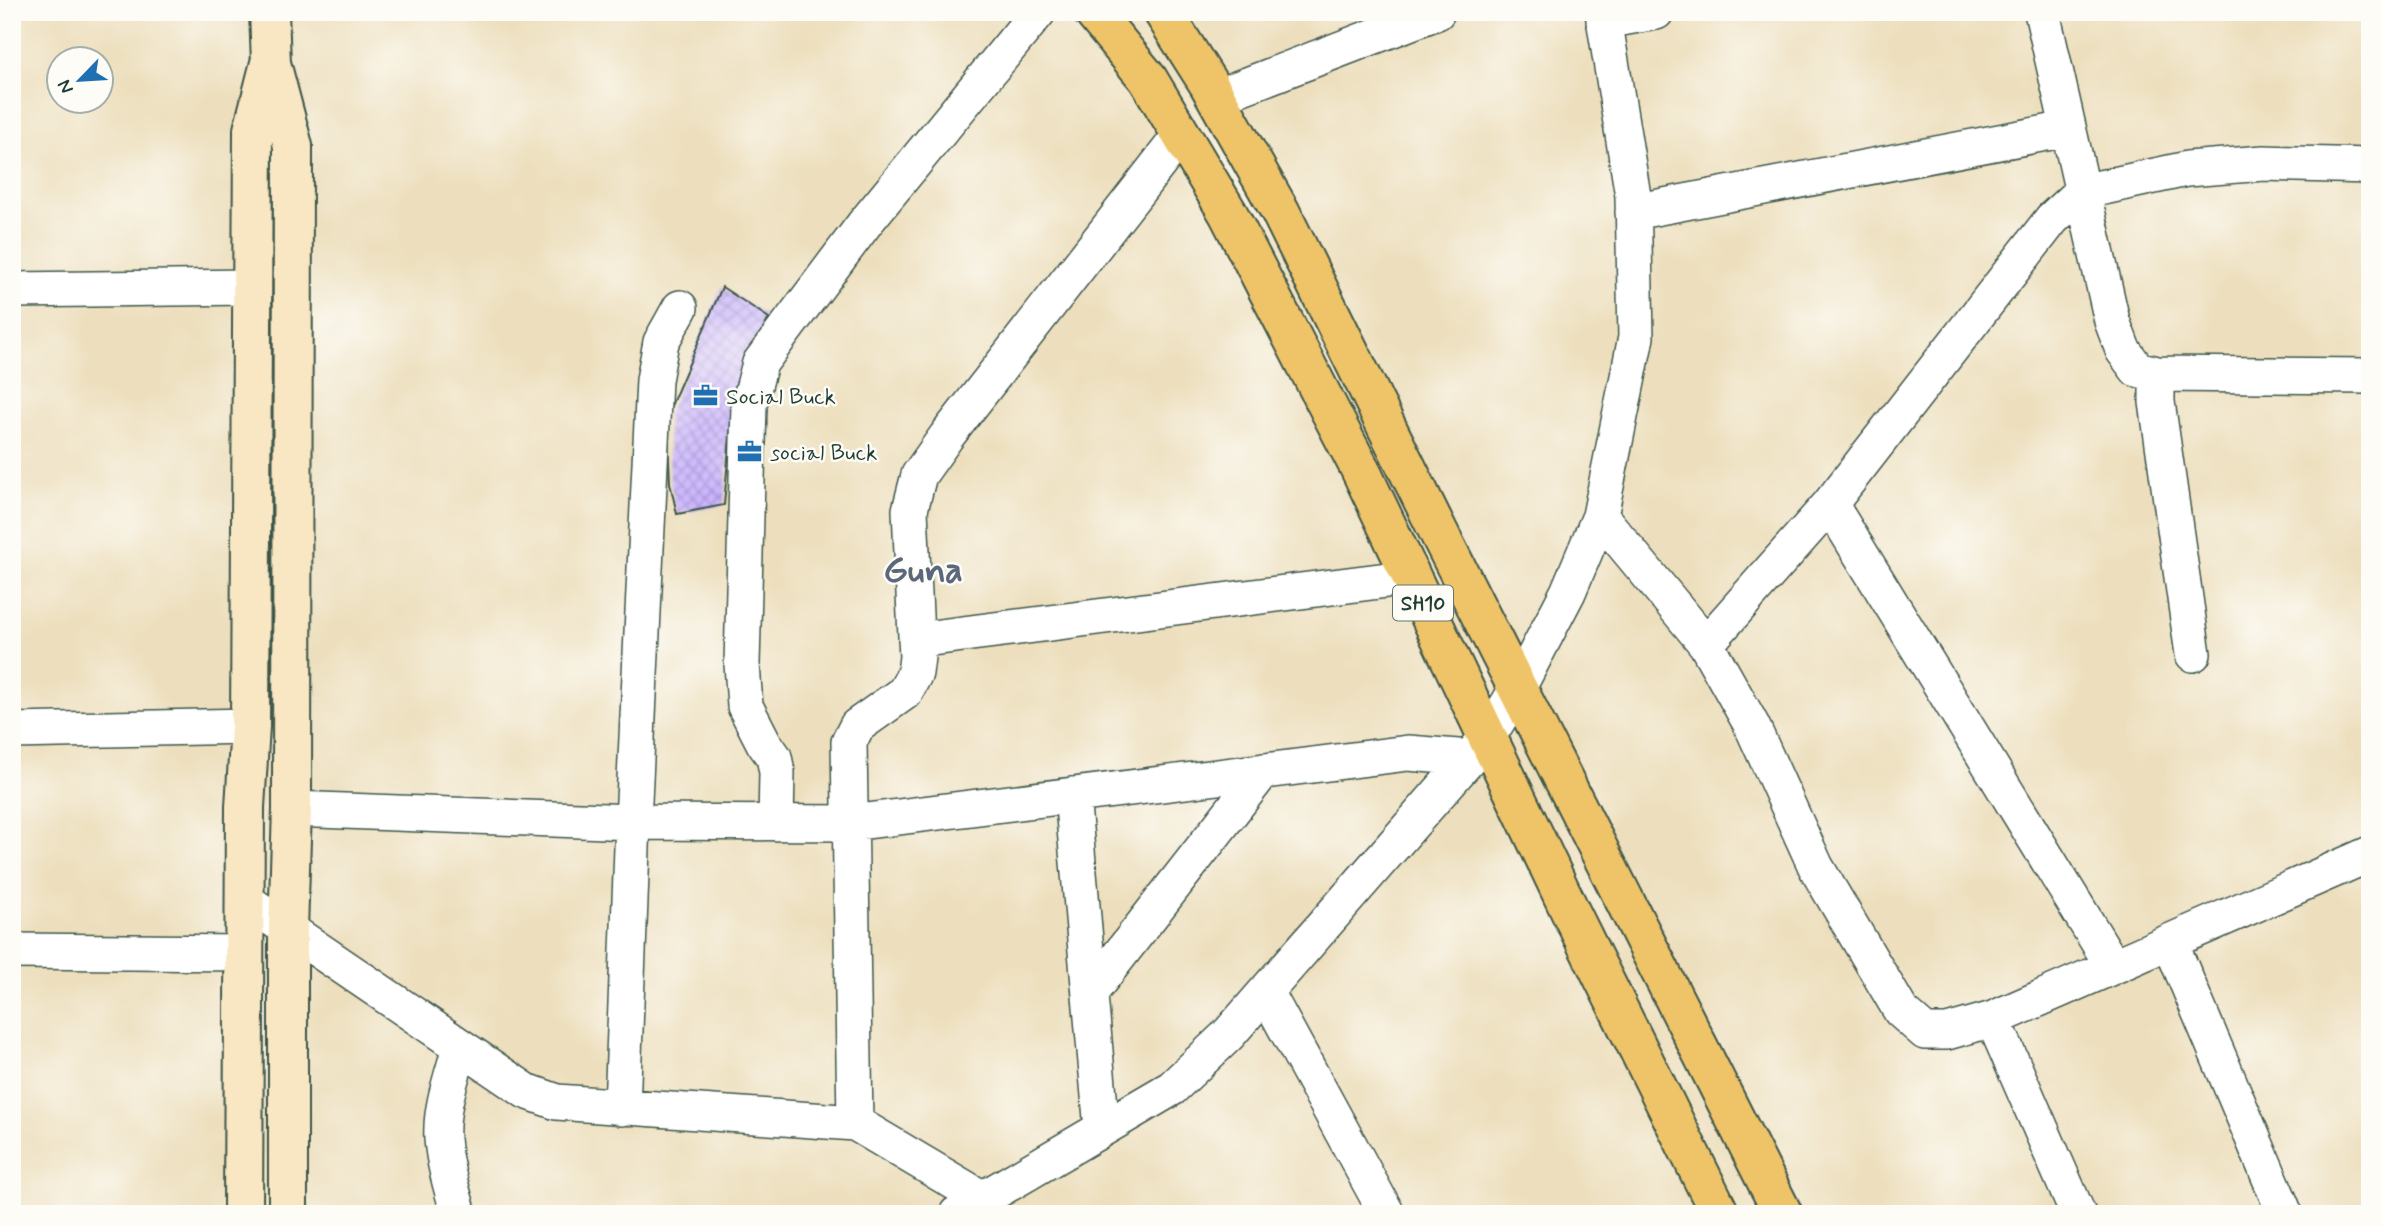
<svg xmlns="http://www.w3.org/2000/svg" width="2382" height="1226" font-family="Mynerve,sans-serif">
  <style>
    .building { fill: url(#building-cross-hatch) }
    .lines { fill: none; stroke-linecap: round; stroke-linejoin: round }
    .street-casing { stroke: #3e5549; stroke-width: 38 }
    .secondary-casing { stroke: #3e5549; stroke-width: 42 }
    .primary-casing { stroke: #3e5549; stroke-width: 42 }
    .street { stroke: #fff; stroke-width: 35 }
    .secondary { stroke: #f9e7c3; stroke-width: 38 }
    .primary { stroke: #efc469; stroke-width: 38 }
    .labels { text-anchor: middle; stroke-width: 5; stroke-linejoin: round; paint-order: stroke }
    .shield { fill: #fdfcf7; stroke: #62766e; stroke-width: 2 }
    .shield-label { font-size: 21px; font-weight: bold; fill: #1f3d34 }
    .poi-label { font-size: 23px; fill: #1f3d34; stroke: #fdfcf7; text-anchor: start }
    .town-label { font-size: 37px; font-weight: bold; fill: #5b677b; stroke: #fdfcf7 }
  </style>
  <defs>
    <pattern id="building-cross-hatch" width="8" height="8" patternUnits="userSpaceOnUse" patternTransform="scale(1.75)"><rect width="8" height="8" fill="#cab4fe"/><path d="M0 0l8 8M0 8l8-8" fill="none" stroke="#a394ce"/></pattern>
  </defs>
  <rect width="100%" height="100%" fill="#fdfcf7"/>
  <filter id="ink" filterUnits="userSpaceOnUse"><feTurbulence type="fractalNoise" baseFrequency=".0143" numOctaves="2"/><feDisplacementMap in="SourceGraphic" scale="14" xChannelSelector="R" yChannelSelector="G"/><feConvolveMatrix kernelMatrix="1 2 1 2 8 2 1 2 1" color-interpolation-filters="sRGB"/></filter>
  <filter id="wash" filterUnits="userSpaceOnUse"><feTurbulence type="fractalNoise" baseFrequency=".00686" numOctaves="4" result="noise"/><feDisplacementMap in="SourceGraphic" scale="28" xChannelSelector="R" yChannelSelector="G"/><feGaussianBlur stdDeviation="1.57" result="paint"/><feColorMatrix in="noise" values="0 0 0 0 0 0 0 0 0 0 0 0 0 0 0 0 0 1.4 0 .05"/><feComposite in="paint" operator="in"/></filter>
  <g filter="url(#wash)">
    <rect width="100%" height="100%" fill="#eddfbd"/>
    <g id="blocks">
      <path class="building" d="M 722,287 L 769,318 L 739,377 L 731,424 L 724,505 L 677,514 L 670,483 L 667,415 Z"/>
    </g>
  </g>
  <g filter="url(#ink)">
    <use href="#blocks" fill-opacity="0" stroke="#3e5549" stroke-width="2"/>
    <g class="lines">
      <defs>
        <path id="street" d="M 2042,12 L 2112,321 L 2123,350 L 2137,369 L 2157,374 L 2370,376
          M 1604,21 L 1656,12
          M 1216,97 L 1437,12
          M 1633,212 L 2067,129
          M 12,290 L 252,287
          M 2157,374 L 2157,402 L 2193,654
          M 1830,504 L 2113,966
          M 1600,516 L 1706,644 L 1752,726 L 1816,867 L 1901,1011 L 1925,1032 L 1947,1032 L 1993,1019 L 2370,854
          M 916,640 L 1411,577
          M 1706,644 L 1830,504 L 2052,219 L 2081,192 L 2187,169 L 2264,163 L 2370,166
          M 12,731 L 250,726
          M 1072,795 L 1102,1129
          M 292,809 L 633,822 L 851,823 L 1408,753 L 1470,758
          M 776,823 L 777,772 L 774,757 L 764,743 L 745,706 L 742,664 L 749,405 L 760,363 L 865,223 L 1038,12
          M 245,900 L 526,1091 L 557,1102 L 855,1123 L 983,1199
          M 2170,942 L 2285,1214
          M 12,951 L 245,953
          M 1266,992 L 1387,1214
          M 1090,993 L 1263,771
          M 1993,1019 L 2078,1214
          M 622,1108 L 633,822 L 654,380 L 661,342 L 680,308
          M 855,1123 L 849,742 L 857,726 L 905,692 L 915,673 L 917,657 L 910,510 L 919,475 L 946,437 L 1181,135
          M 459,1214 C 452,1190 444,1164 442,1139 C 440,1108 452,1077 460,1047
          M 957,1214 L 1172,1088 L 1228,1035 L 1487,738 L 1518,688 L 1568,592 L 1600,516 L 1636,337 L 1633,196 L 1603,12"/>
        <path id="secondary" d="M 269,12 L 271,63 L 293,146 L 292,809 L 288,929 L 288,1214
          M 243,1214 L 245,807 L 250,726 L 253,130 L 270,63"/>
        <path id="primary" d="M 1093,12 L 1148,79 L 1228,213 L 1360,469 L 1570,911 L 1720,1214
          M 1163,12 L 1208,83 L 1280,211 L 1440,535 L 1783,1214"/>
      </defs>
      <use href="#street" class="street-casing"/>
      <use href="#secondary" class="secondary-casing"/>
      <use href="#primary" class="primary-casing"/>
      <use href="#street" class="street"/>
      <use href="#secondary" class="secondary"/>
      <use href="#primary" class="primary"/>
    </g>
  </g>
  <defs>
    <symbol id="office-bare" viewBox="-9 -9 18 18"><path d="M-6-3h4V-5.5h4V-3h4V5H-6ZM-1-4.5V-3h2v-1.5ZM-6 0V1H6V0Z" fill="#1f6fb2" stroke="#fdfcf7" stroke-width="2.5" paint-order="stroke"/></symbol>
  </defs>
  <g fill-rule="evenodd">
    <use href="#office-bare" x="688" y="378" width="35" height="35"/>
    <use href="#office-bare" x="732" y="434" width="35" height="35"/>
  </g>
  <g class="labels">
    <rect class="shield" x="1393" y="585.5" width="60" height="35" rx="5"/>
    <g class="shield-label">
      <text x="1423" y="610">SH10</text>
    </g>
    <g class="poi-label">
      <text x="726" y="404">Social Buck</text>
      <text x="770" y="460">social Buck</text>
    </g>
    <g class="town-label">
      <text x="923" y="582">Guna</text>
    </g>
  </g>
  <rect width="2382" height="1226" fill="none" stroke="#fdfcf7" stroke-width="42"/>
  <g transform="translate(80 80) rotate(245)"><circle r="33" fill="#fdfcf7" stroke="#a4b0a9" stroke-width="2"/>
  <path d="M0-5L12 26L0 18L-12 26Z" fill="#1f6fb2"/>
  <text y="-10" font-size="19" font-weight="bold" text-anchor="middle" fill="#1f3d34">N</text>
  </g>
</svg>
